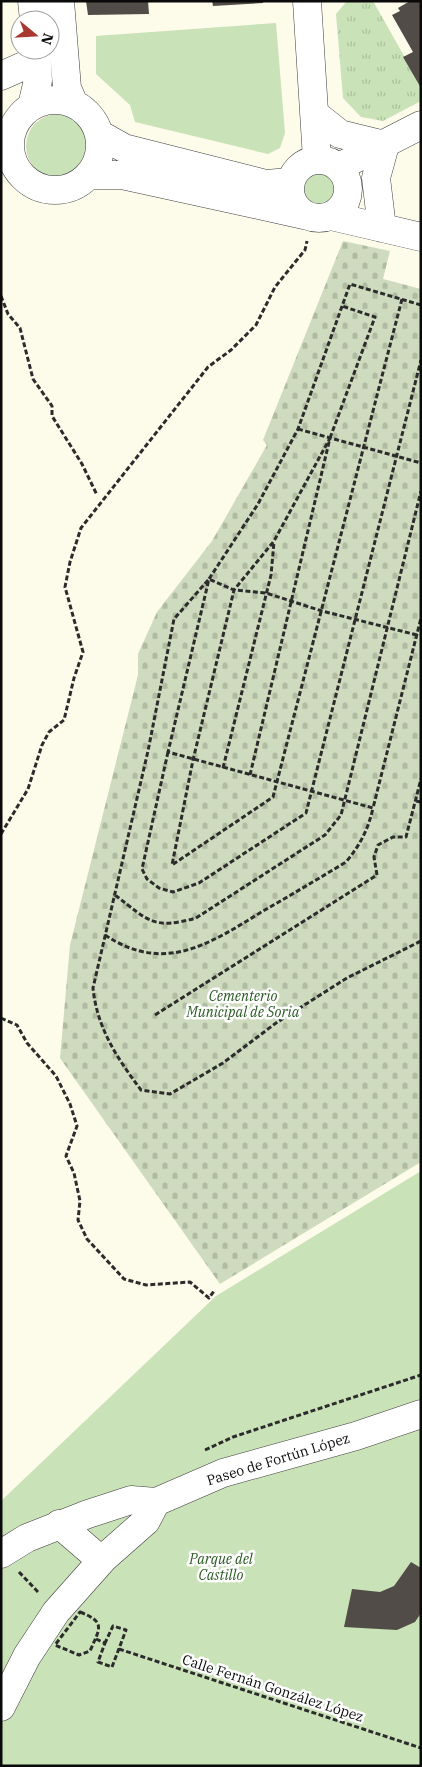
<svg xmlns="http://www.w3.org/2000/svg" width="422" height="1767" font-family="'IBM Plex Serif',serif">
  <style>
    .grass { fill: url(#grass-tufts) }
    .cemetery { fill: url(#cemetery-stones) }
    .park { fill: #c9e2b7 }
    .building { fill: #514c47 }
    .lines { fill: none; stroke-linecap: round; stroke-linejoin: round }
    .minor-casing { stroke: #3d3d3d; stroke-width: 29 }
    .path { stroke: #2c2c2c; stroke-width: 3; stroke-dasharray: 5 2.5; stroke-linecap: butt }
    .minor { stroke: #fff; stroke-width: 28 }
    .labels { text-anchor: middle; stroke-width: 5; stroke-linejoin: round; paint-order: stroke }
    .park-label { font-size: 14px; font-style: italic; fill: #295922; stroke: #fff }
    .street-label { font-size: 14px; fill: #0a0a0a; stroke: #fff }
  </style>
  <defs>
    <pattern id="grass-tufts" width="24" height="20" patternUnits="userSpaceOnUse" patternTransform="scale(1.25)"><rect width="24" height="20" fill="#c9e2b7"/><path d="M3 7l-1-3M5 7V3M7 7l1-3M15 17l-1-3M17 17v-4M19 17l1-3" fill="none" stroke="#abc19c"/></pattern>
    <pattern id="cemetery-stones" width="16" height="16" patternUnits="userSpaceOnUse" patternTransform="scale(1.25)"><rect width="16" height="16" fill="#cedbbe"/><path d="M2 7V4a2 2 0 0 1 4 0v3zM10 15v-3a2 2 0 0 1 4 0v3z" fill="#b0bba2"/></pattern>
  </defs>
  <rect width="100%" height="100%" fill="#fdfbe9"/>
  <path class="grass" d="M 347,1 L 373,1 L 421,86 L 421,101 L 383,121 L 361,117 L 343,98 L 336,14 Z"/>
  <path class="cemetery" d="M 343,241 L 390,251 L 383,279 L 421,289 L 421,1162 L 220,1284 L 60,1058 L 70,945 L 138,675 L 138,654 L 157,612 L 212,541 L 267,445 L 263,440 Z"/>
  <path class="park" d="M 276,23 L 285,133 L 280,148 L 268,154 L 135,122 L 130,105 L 96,74 L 96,36 Z
    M26 146a32 32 0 1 1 64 0a32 32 0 1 1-64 0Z
    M297 190a22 22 0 1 1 44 0a22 22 0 1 1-44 0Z
    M 421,1171 L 421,1766 L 1,1766 L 1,1501 L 216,1296 Z"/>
  <path class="building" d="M 86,1 L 148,1 L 149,14 L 88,15 Z
    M 212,1 L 263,1 L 263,3 L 213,6 Z
    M 410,1 L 421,1 L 421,88 L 403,57 L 413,52 L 392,15 L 400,11 L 398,8 Z
    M 411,1562 L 421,1568 L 421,1613 L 415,1622 L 397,1630 L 344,1627 L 352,1589 L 380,1592 L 394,1586 Z"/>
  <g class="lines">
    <defs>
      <path id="minor" d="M 32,1 L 34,20
        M 60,1 L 67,88 L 74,104
        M 307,1 L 317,159
        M 1,76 L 37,60
        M10 145a45 45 0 1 1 90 0a45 45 0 1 1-90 0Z
        M 32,106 L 38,80 L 36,50
        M 315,114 L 340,134 L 385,145
        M 99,134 L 124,148 L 266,184 L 290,182
        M290 189a29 29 0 1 1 58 0a29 29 0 1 1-58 0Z
        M 339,167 L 421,125
        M 89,175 L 122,175 L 304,215
        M 331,216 L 421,237
        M 382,228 L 376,178 L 385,145
        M 59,1524 L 95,1555 L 104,1558
        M 1,1554 L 27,1538 L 88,1514 L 131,1500 L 156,1502
        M 1,1707 L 27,1656 L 56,1612 L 104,1558 L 146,1521 L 156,1502 L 223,1473 L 356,1436 L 421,1414"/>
    </defs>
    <use href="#minor" class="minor-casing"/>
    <path class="path" d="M 1,296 L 8,314 L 20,328 L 33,379 L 52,406 L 52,416 L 82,464 L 97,495
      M 421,305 L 350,284 L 298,429 L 258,504 L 209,579 L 168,752 L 373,808 L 421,618
      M 298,429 L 421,463
      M 330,438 L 375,317 L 342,306
      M 417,635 L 322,611 L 266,593 L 234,590 L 209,579 L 174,619 L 148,751 L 93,988 C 97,1028 117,1058 141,1090 L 170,1094 L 223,1063 L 276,1023 L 347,978 L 421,941
      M 168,752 L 142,869 L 147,879 L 159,888 L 173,892 L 199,883 L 306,813 L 421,360
      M 223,768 L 271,575 L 274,542
      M 250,775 L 330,438 L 274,541 L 234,590 L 193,760 L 172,865 L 273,797 L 402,299
      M 416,801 L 421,802
      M 1,834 L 28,789 L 42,745 L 49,732 L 64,720 L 74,678 L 83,652 L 65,587 L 70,562 L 81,528 L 208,367 L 231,350 L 256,325 L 275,287 L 305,250 L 307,241
      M 115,895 C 149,921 153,930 196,918 L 325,835 L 341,815 L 421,491
      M 105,935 C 165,975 211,943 263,911 C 291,895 318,879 346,862 C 360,845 368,830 373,808
      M 155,1015 L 377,875 L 374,857 L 378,845 L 393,837 L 406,837 L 421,779
      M 1,1018 L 17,1025 L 27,1043 L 56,1076 L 70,1104 L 77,1126 L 66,1156 L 74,1173 L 80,1201 L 78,1220 L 87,1239 L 124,1279 L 146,1285 L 190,1282 L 209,1298 L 214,1291
      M 205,1450 L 233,1437 L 421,1375
      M 19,1572 L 39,1593
      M 80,1612 C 106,1622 100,1628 90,1651 L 79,1655 L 55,1645 Z
      M 96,1639 L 105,1643 L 98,1662 L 112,1667 L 126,1630 L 113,1626 L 105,1643
      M 119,1649 L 421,1748"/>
    <use href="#minor" class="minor"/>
  </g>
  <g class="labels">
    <g class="park-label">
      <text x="243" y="1001">Cementerio<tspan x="243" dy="16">Municipal de Soria</tspan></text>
      <text x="221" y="1564">Parque del<tspan x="221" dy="16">Castillo</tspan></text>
    </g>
    <g class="street-label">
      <text transform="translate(278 1459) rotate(-17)" y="5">Paseo de Fortún López</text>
      <text transform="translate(273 1688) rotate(18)" y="5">Calle Fernán González López</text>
    </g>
  </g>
  <rect width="422" height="1767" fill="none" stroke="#0a0a0a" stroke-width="5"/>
  <g transform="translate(35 35) rotate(108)"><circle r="24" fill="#ffffff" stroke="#9d9d9d"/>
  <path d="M0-4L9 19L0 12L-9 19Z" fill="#a93832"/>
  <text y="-8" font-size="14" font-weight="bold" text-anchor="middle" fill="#0a0a0a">N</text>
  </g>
</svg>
